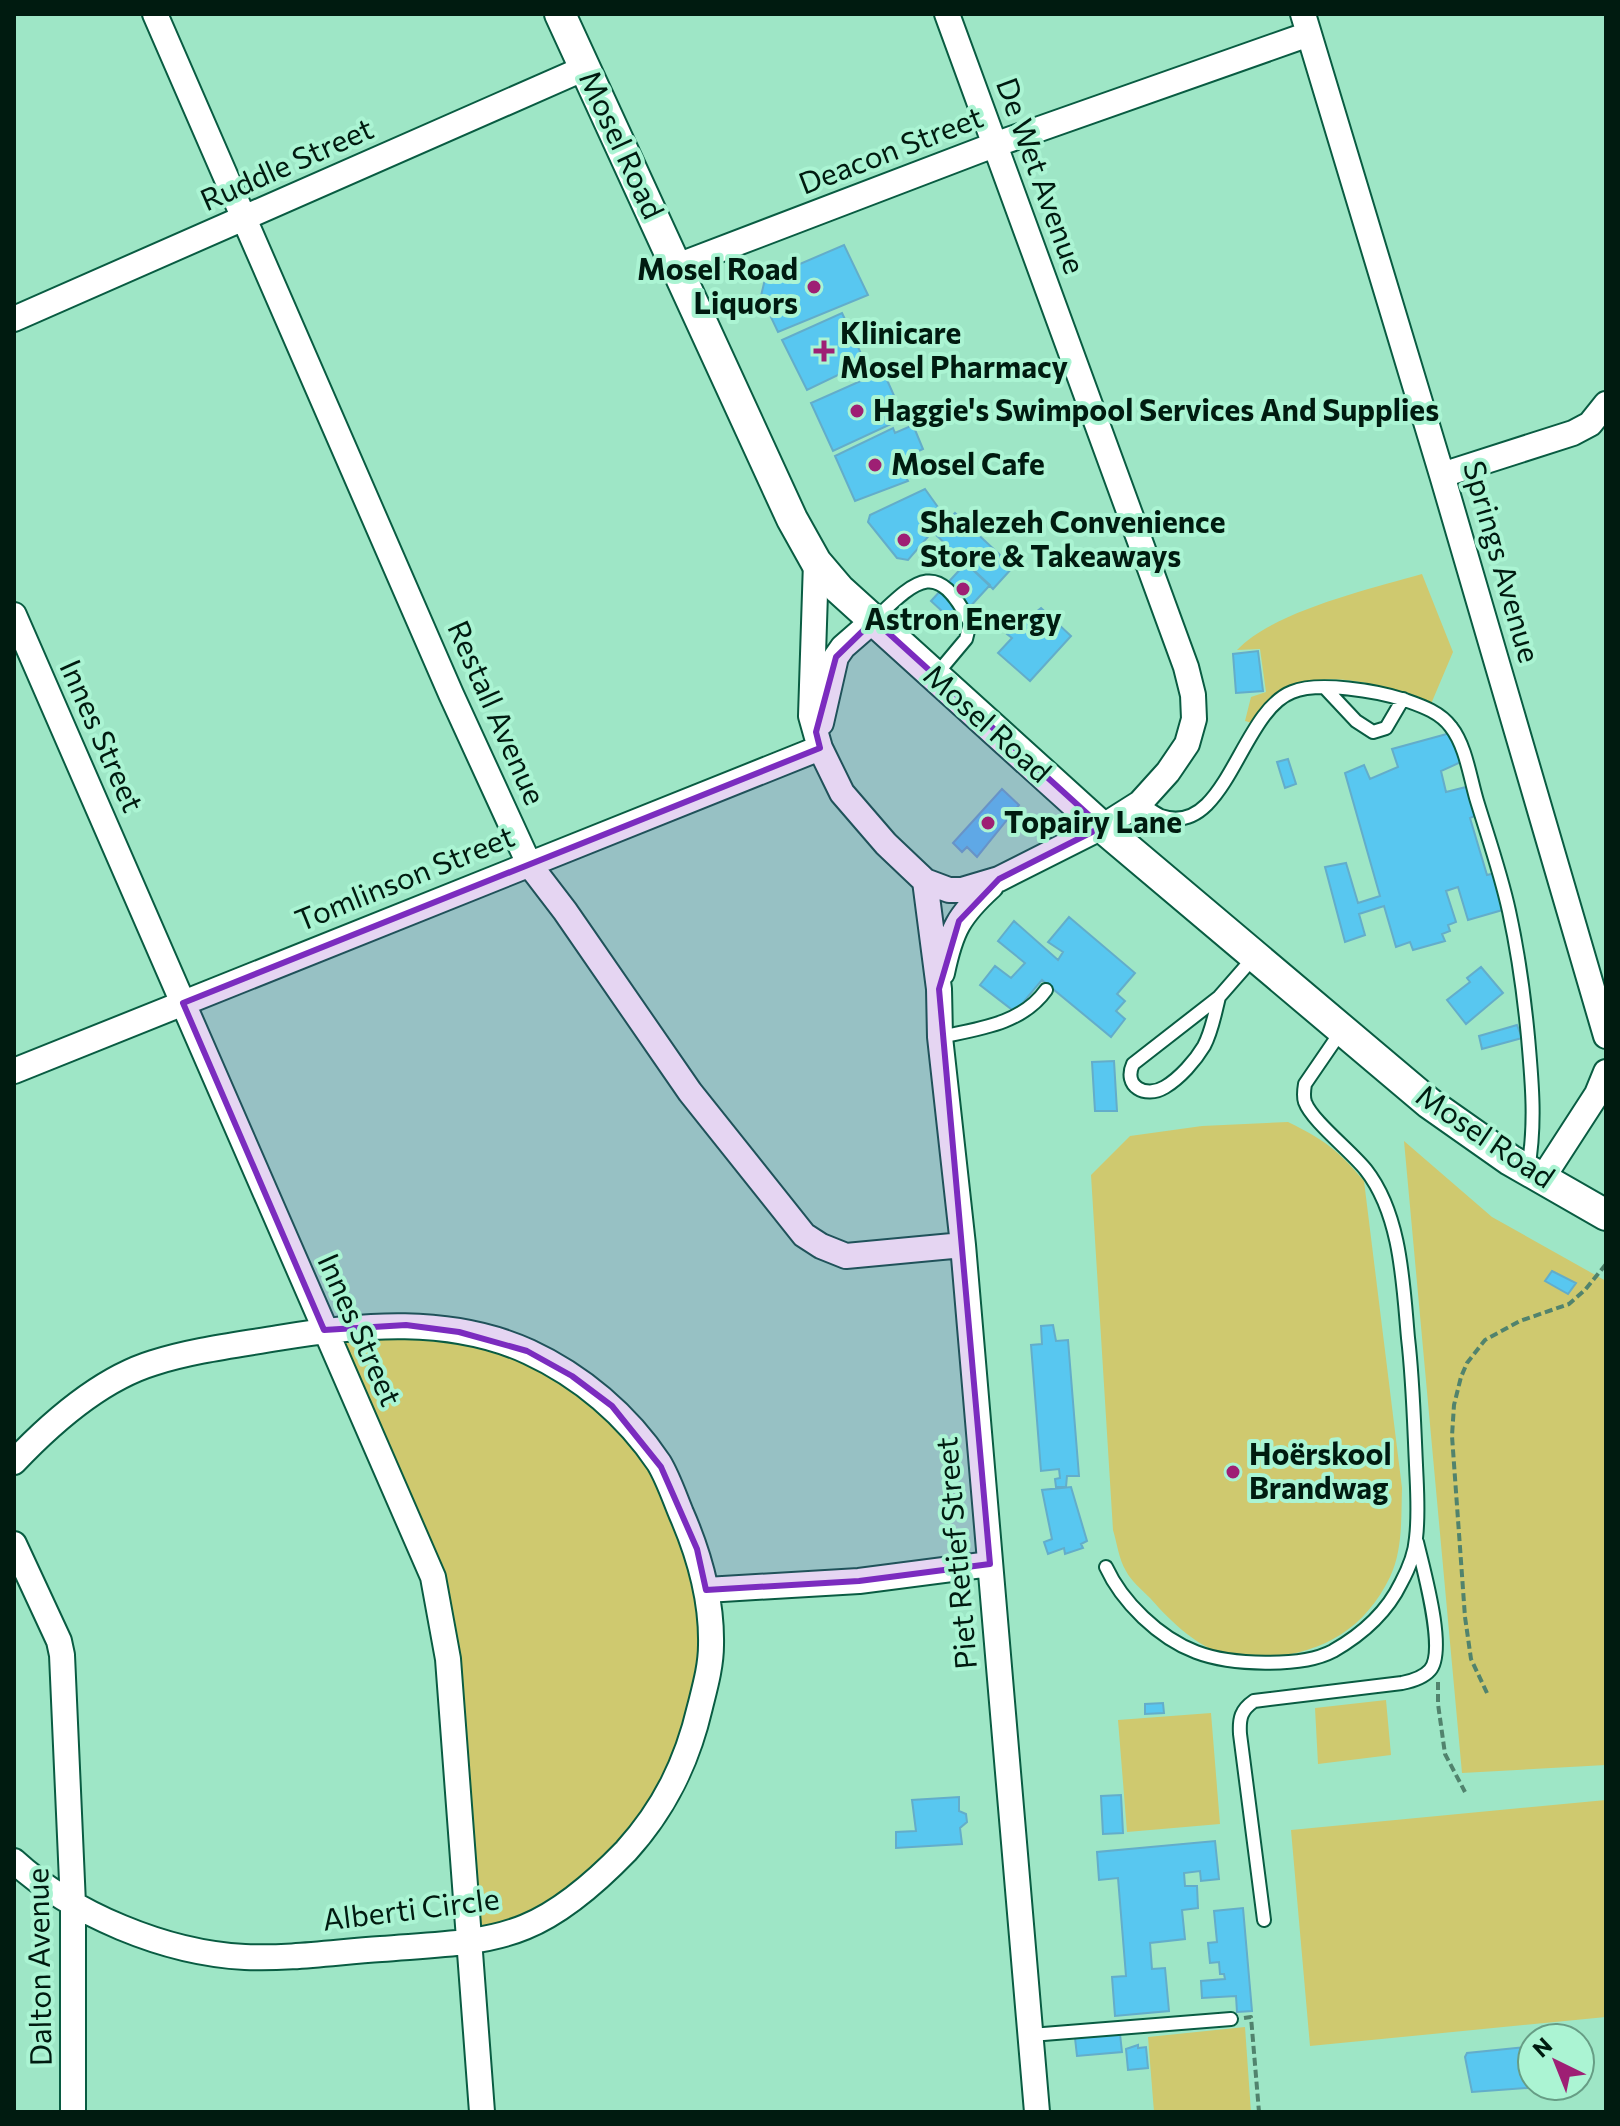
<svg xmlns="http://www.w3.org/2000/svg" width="1620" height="2126" font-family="Commissioner,sans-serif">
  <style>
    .green { fill: #cfc96f }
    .building { fill: #58c7f0; stroke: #63adca; stroke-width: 2 }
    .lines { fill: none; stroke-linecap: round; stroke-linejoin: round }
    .service-casing { stroke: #095c42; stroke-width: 16 }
    .minor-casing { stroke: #095c42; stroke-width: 28 }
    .tertiary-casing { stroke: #095c42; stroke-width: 34 }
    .path { stroke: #51836d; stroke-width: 4; stroke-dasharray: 8 4; stroke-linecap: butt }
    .service { stroke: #fff; stroke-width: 12 }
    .minor { stroke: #fff; stroke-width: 24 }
    .tertiary { stroke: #fff; stroke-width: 30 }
    .marked { fill: #7b2cbf; fill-opacity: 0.2; stroke: #7b2cbf; stroke-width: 6; stroke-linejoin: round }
    .poi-dot { fill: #9e1f74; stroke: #abf4d3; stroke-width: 3 }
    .labels { text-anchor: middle; stroke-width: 8; stroke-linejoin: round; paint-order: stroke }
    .street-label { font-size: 30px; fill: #001b10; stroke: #abf4d3 }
    .poi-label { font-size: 30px; font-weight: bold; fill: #001b10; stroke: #abf4d3; text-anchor: start }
  </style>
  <rect width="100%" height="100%" fill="#9ee6c6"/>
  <path class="green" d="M 1422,574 L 1453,652 L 1431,704 C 1390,686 1323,666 1282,691 C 1271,698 1261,713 1252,723 L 1245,721 L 1251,697 L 1266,692 L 1260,649 L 1237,650 C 1274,611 1370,589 1422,574 Z
    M 1288,1122 C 1325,1140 1338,1150 1364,1181 L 1402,1488 C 1401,1517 1403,1550 1390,1577 C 1365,1628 1325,1652 1270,1657 C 1259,1658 1244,1660 1233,1657 C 1199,1649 1173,1624 1150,1598 C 1142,1590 1131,1581 1126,1571 C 1119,1560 1117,1543 1113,1530 L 1091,1175 L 1130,1136 L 1202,1126 Z
    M 1404,1141 L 1492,1217 L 1606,1281 L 1606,1765 L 1462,1773 Z
    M 330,1332 L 423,1333 L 527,1354 L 614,1398 L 662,1467 L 716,1643 L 651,1825 L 591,1893 L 474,1955 L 448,1608 Z
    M 1386,1700 L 1391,1755 L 1318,1764 L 1315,1708 Z
    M 1211,1713 L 1220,1824 L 1127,1832 L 1118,1720 Z
    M 1606,1800 L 1606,2017 L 1310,2046 L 1291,1830 Z
    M 1245,2027 L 1251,2112 L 1154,2112 L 1148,2037 Z"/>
  <path class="building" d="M 844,245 L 868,295 L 778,332 L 761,296 L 765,279 Z
    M 842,313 L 865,362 L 807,390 L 782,340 Z
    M 883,371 L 904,418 L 833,451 L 811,403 Z
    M 913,425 L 923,449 L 910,455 L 913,460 L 909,462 L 911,469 L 903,472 L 908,481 L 855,501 L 835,456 L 893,428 L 895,433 Z
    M 925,489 L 945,517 L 908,560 L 897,558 L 868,522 L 870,515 Z
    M 955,513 L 1013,567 L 993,589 L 935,534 Z
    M 966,563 L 990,585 L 955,623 L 931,601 Z
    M 1041,608 L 1071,636 L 1030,681 L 998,653 L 1012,638 L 1007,634 L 1026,612 L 1031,616 Z
    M 1258,651 L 1263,691 L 1236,693 L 1233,654 Z
    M 1454,732 L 1461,762 L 1441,771 L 1446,792 L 1470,786 L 1479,814 L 1470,818 L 1487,875 L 1495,873 L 1506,909 L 1468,920 L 1458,887 L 1446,891 L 1456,922 L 1448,925 L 1450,931 L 1442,934 L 1445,941 L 1413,950 L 1410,942 L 1396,947 L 1384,906 L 1359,914 L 1365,935 L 1345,942 L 1325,867 L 1346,863 L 1358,903 L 1380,896 L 1345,773 L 1364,765 L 1370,779 L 1398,767 L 1392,749 Z
    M 1288,759 L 1296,784 L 1285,788 L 1277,762 Z
    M 1002,789 L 1019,805 L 977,857 L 967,847 L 962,852 L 953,843 Z
    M 1069,917 L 1135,973 L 1117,994 L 1125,1001 L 1116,1011 L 1125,1019 L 1111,1037 L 1042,980 L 1015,1012 L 980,985 L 995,966 L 1011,978 L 1025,963 L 998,941 L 1014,921 L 1058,960 L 1063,952 L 1048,942 Z
    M 1481,967 L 1503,993 L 1466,1024 L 1447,1000 L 1470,982 L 1467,978 Z
    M 1517,1025 L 1522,1038 L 1482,1049 L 1479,1036 Z
    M 1114,1061 L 1117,1111 L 1095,1111 L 1092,1062 Z
    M 1552,1271 L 1576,1283 L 1568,1294 L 1545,1281 Z
    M 1053,1325 L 1056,1341 L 1068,1340 L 1079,1476 L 1067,1476 L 1066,1487 L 1056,1487 L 1055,1479 L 1060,1478 L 1059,1469 L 1041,1471 L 1031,1345 L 1042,1344 L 1041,1326 Z
    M 1071,1487 L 1087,1541 L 1081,1544 L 1083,1548 L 1065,1554 L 1064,1548 L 1048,1554 L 1044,1542 L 1052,1539 L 1042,1490 Z
    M 1163,1703 L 1164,1713 L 1145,1714 L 1145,1704 Z
    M 1121,1795 L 1123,1833 L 1103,1834 L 1101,1796 Z
    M 959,1797 L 959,1811 L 966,1814 L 967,1822 L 960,1828 L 962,1844 L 896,1848 L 896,1832 L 916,1831 L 912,1800 Z
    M 1215,1841 L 1219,1879 L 1201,1881 L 1200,1871 L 1184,1873 L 1185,1886 L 1197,1886 L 1198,1908 L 1182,1910 L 1185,1939 L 1150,1943 L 1152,1969 L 1165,1968 L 1169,2011 L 1115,2016 L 1112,1977 L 1126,1976 L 1118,1878 L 1099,1880 L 1097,1852 Z
    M 1243,1908 L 1252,2011 L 1237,2012 L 1236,1996 L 1202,1998 L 1201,1981 L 1225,1979 L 1224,1974 L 1220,1974 L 1219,1962 L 1210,1963 L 1208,1943 L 1217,1942 L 1214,1911 Z
    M 1120,2034 L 1122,2052 L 1077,2056 L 1075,2038 Z
    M 1138,2045 L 1138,2048 L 1146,2047 L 1148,2068 L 1128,2070 L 1126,2049 Z
    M 1527,2047 L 1528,2065 L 1525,2069 L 1527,2088 L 1472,2092 L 1465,2057 L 1467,2053 Z"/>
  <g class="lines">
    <defs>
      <path id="service" d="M 874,620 C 916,580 937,557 970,623 L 966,639 L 935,676
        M 1326,689 L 1356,721 L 1373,732 L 1386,728 L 1403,699
        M 1140,803 C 1147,807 1154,813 1161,816 C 1226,839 1240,712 1292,692 C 1319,681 1377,691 1405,700 C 1422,706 1440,712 1451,727 C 1466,746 1470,778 1477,801 C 1488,837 1501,874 1509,911 C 1518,952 1524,995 1528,1037 C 1532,1082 1536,1124 1528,1169
        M 1219,997 C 1215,1013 1212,1031 1204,1046 C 1195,1061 1180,1078 1165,1087 C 1145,1099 1123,1086 1133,1064 L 1219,997 L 1254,957
        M 940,1037 C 978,1029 1022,1024 1046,990
        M 1106,1567 C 1122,1602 1159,1638 1196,1652 C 1230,1665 1301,1668 1333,1651 C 1361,1635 1387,1612 1401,1583 C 1408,1570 1415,1553 1416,1538 C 1419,1514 1417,1489 1416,1465 C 1414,1423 1413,1380 1408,1338 C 1403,1283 1401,1215 1366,1170 C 1351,1151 1312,1121 1305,1102 C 1303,1096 1304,1090 1305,1084 L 1342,1030
        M 1264,1920 L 1240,1734 C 1239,1718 1241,1710 1254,1701 L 1402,1683 C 1412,1681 1423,1678 1430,1670 C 1447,1651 1423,1568 1417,1542
        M 1031,2035 L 1231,2019"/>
      <path id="minor" d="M 155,14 L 451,694 L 529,864 L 565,911 L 690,1092 L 804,1235 L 821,1246 L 846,1256 L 963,1245
        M 1303,14 L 1442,475 L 1606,1036
        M 677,266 L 994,145 L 1309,34
        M 14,319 L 585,68
        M 1442,475 L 1573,433 L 1590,424 L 1606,404
        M 816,562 L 811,716 L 820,748 L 842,793 L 886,844 L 925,881 L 949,890 L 962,890 L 999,879 L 1102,827 L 1140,803 L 1168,772 L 1187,744 L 1194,719 L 1193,695 L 1186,667 L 947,14
        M 14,615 L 433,1577 L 448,1659 L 482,2112
        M 821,723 L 836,657 L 843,647 L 874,620
        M 925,881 L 939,989 L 940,1037 L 963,1245 L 1037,2112
        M 942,973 C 951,930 959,915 991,886
        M 14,1071 L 820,748
        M 1542,1179 L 1597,1094 L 1606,1072
        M 14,1462 C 51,1423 101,1379 153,1363 C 194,1350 237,1345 278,1338 C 360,1324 451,1316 529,1352 C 581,1376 627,1415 659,1463 C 668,1478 674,1496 681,1513 C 699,1554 712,1599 711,1645 C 711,1666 705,1687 700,1707 C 687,1763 664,1809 626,1851 C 598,1880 562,1912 525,1927 C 482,1945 427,1945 381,1949 C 336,1952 290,1959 245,1957 C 165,1953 72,1914 14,1861
        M 14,1544 L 59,1641 L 62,1655 L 73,1904 L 73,2112
        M 706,1590 L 859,1581 L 990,1564"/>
      <path id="tertiary" d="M 560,14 L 792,519 L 816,562 L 839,589 L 1102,827 L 1429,1103 L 1510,1160 L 1606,1215"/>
    </defs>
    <use href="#service" class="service-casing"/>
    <use href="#minor" class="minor-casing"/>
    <use href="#tertiary" class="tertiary-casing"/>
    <path class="path" d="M 1438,1682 L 1438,1704 L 1445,1754 L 1465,1792
      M 1487,1693 L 1471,1659 L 1465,1617 L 1452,1436 L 1454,1405 L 1461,1377 L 1467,1363 L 1485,1340 L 1520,1321 L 1569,1304 L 1585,1290 L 1606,1264
      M 1244,2018 L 1251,2017 L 1259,2112"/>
    <use href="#service" class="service"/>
    <use href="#minor" class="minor"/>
    <use href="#tertiary" class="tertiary"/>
  </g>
  <path class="marked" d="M 874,620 L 1102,827 L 999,879 L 959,921 L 939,989 L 990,1564 L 859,1581 L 706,1590 L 697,1549 L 661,1467 L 612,1406 L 572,1376 L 527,1351 L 459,1332 L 406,1325 L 324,1330 L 183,1003 L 820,748 L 816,732 L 836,657 Z"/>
  <g class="poi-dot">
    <circle cx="814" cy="287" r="8"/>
    <path d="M820 339h8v8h8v8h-8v8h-8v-8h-8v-8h8z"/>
    <circle cx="857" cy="411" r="8"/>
    <circle cx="875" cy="465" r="8"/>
    <circle cx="904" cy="540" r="8"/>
    <circle cx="963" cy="589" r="8"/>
    <circle cx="988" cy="823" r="8"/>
    <circle cx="1233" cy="1472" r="8"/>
  </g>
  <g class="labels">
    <g class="street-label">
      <text transform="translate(621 145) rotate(65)" y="10">Mosel Road</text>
      <text transform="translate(891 151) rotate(-21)" y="10">Deacon Street</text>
      <text transform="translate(287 165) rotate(-24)" y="10">Ruddle Street</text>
      <text transform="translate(1040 176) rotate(70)" y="10">De Wet Avenue</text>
      <text transform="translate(1501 562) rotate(74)" y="10">Springs Avenue</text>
      <text transform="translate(496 713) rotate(66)" y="10">Restall Avenue</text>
      <text transform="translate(987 724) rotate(42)" y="10">Mosel Road</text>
      <text transform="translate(101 736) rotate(66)" y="10">Innes Street</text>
      <text transform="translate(405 879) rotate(-22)" y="10">Tomlinson Street</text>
      <text transform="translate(1485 1137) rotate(34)" y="10">Mosel Road</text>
      <text transform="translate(359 1330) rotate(66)" y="10">Innes Street</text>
      <text transform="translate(957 1553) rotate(-95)" y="10">Piet Retief Street</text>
      <text transform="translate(411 1910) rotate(-7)" y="10">Alberti Circle</text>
      <text transform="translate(40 1967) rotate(-91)" y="10">Dalton Avenue</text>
    </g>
    <g class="poi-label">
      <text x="798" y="280" text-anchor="end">Mosel Road<tspan x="798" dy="34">Liquors</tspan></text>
      <text x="840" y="344">Klinicare<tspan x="840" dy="34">Mosel Pharmacy</tspan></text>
      <text x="873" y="421">Haggie's Swimpool Services And Supplies</text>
      <text x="891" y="475">Mosel Cafe</text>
      <text x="920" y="533">Shalezeh Convenience<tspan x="920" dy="34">Store &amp; Takeaways</tspan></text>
      <text x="963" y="630" text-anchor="middle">Astron Energy</text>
      <text x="1004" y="833">Topairy Lane</text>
      <text x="1249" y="1465">Hoërskool<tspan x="1249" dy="34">Brandwag</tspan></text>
    </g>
  </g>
  <rect width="1620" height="2126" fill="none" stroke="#001b10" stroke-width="32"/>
  <g transform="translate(1556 2062) rotate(317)"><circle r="38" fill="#abf4d3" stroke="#679d85" stroke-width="2"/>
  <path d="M0-6L14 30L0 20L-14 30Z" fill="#9e1f74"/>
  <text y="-12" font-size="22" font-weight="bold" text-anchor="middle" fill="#001b10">N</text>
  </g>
</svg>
